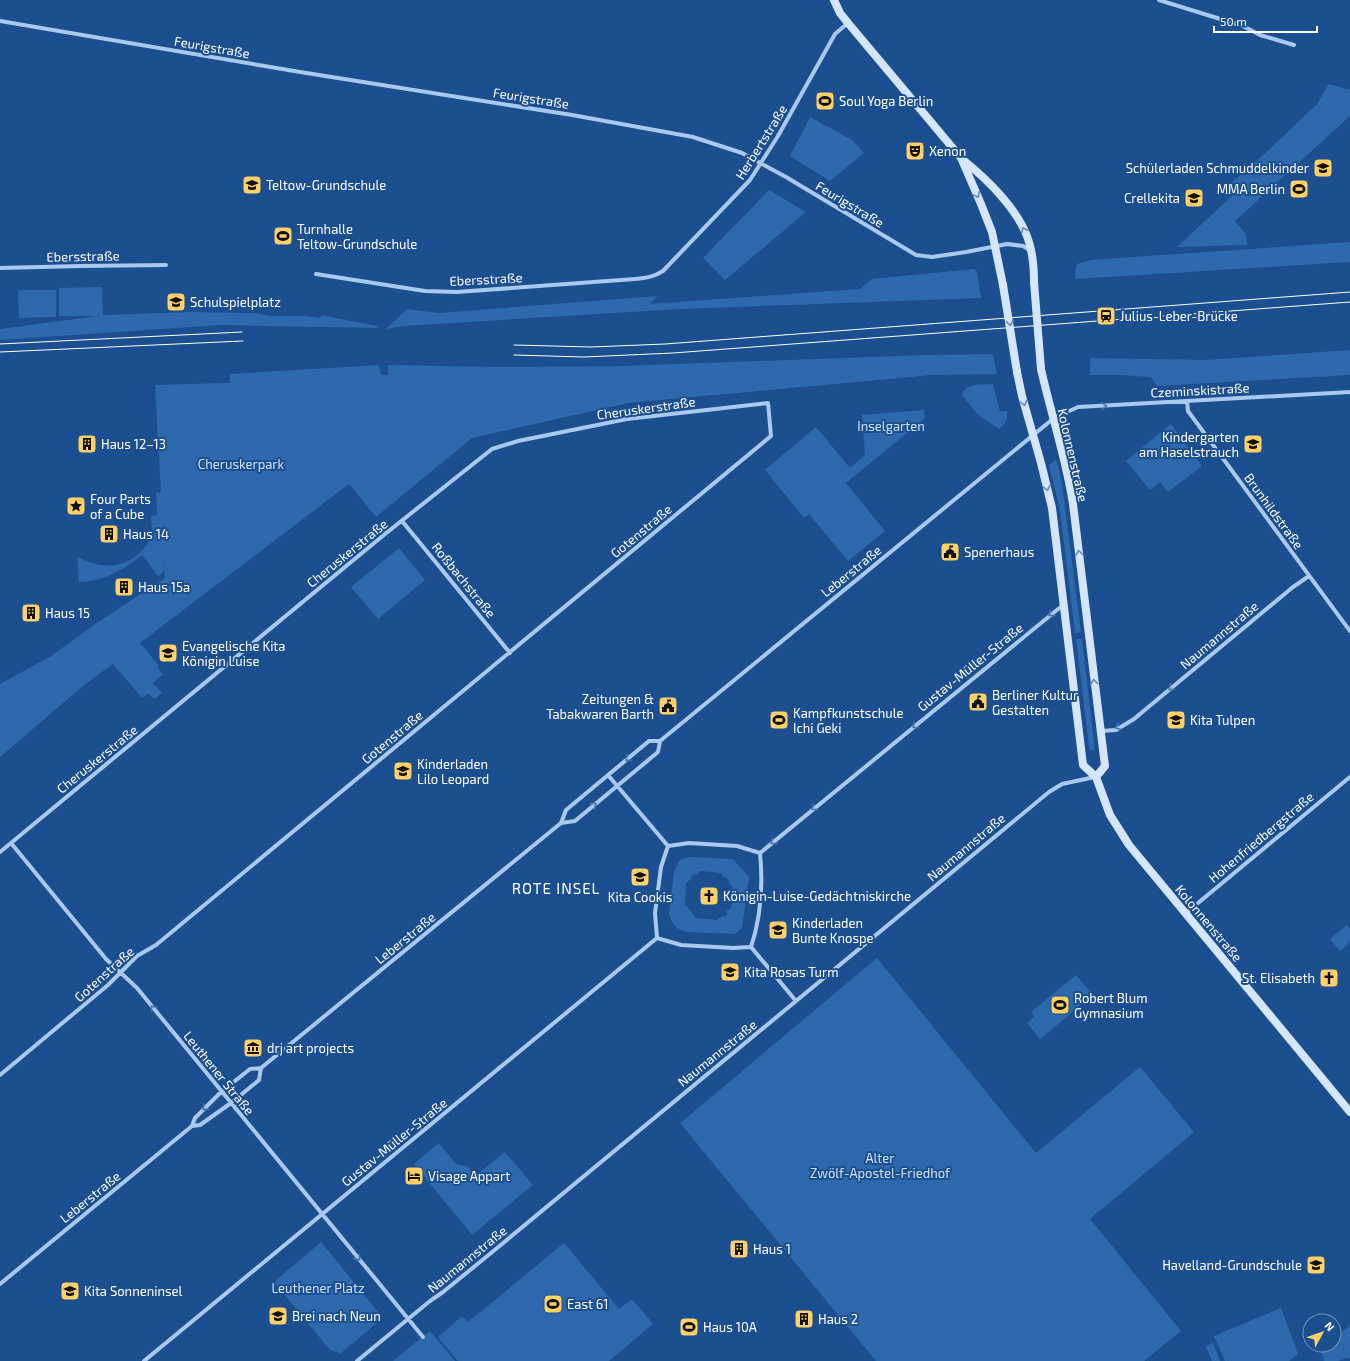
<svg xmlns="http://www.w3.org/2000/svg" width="1350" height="1361" font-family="'Exo 2',sans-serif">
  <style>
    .green { fill: #2e69ad; fill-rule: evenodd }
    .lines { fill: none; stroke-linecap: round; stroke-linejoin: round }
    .street { stroke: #a9c9ee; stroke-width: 4 }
    .secondary { stroke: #d6e6fa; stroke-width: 8 }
    .tram { stroke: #fff; stroke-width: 1 }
    .secondary-bridge { stroke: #d6e6fa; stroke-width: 8 }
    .oneway { stroke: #668bba }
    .oneway2 { stroke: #4674ac }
    .labels { text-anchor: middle; stroke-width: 4; stroke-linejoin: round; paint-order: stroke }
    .street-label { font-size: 13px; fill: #fff; stroke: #1b4f8f }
    .poi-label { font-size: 13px; fill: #fff; stroke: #1b4f8f; text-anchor: start }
    .park-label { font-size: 13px; fill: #cfe3fa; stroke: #1b4f8f }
    .quarter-label { font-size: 15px; letter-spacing: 1px; fill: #fff; stroke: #1b4f8f }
  </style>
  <rect width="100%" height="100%" fill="#1b4f8f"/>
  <path class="green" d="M 1329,84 L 1350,90 L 1350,116 L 1235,221 L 1246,234 L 1247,245 L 1177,247 L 1235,193 L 1228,186 L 1260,158 L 1317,104 Z
    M 810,117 L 852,140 L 864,153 L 830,181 L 790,156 Z
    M 769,190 L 806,212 L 725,280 L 703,258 Z
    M 1350,242 L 1350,262 L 1075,279 L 1076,267 L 1077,264 L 1090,260 Z
    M 974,269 L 977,272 L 981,298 L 680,309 L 403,326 L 386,329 L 407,309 L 439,313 L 657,296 L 650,304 L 860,289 L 872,279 Z
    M 102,287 L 103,315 L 190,312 L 252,313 L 272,316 L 304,316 L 320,318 L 321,315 L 377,326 L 377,328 L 221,325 L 0,340 L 0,329 L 98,316 L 59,316 L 59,288 Z
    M 18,290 L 56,290 L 56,317 L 19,318 Z
    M 1350,350 L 1350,375 L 1157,386 L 1151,377 L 1120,375 L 1090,375 L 1090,358 L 1206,360 Z
    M 993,354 L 997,374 L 932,375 L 628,403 L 472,438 L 376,517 L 349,484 L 140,643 L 159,666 L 157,667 L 163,674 L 153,683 L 162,693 L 154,699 L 148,693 L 142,698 L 113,664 L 84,685 L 0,757 L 0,684 L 51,656 L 98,622 L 165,578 L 164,558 L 164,571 L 158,576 L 142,555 C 123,570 105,581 79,582 L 77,557 C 105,571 131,569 149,541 L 153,541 L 151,516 L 157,515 L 156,493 L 161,492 L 155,385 L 230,383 L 230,374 L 379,365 L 381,375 L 388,375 L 388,365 L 499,367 L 621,366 L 925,355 Z
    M 993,384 L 1000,412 L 1007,411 C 1008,418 1005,426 999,429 L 978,415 L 962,395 C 966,382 982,385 993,384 Z
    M 924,410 L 925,418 L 846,483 L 885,531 L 848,561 L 809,514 L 804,518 L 765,470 L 816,427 L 850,468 L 865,455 L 862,415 Z
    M 1171,424 L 1202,466 L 1168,492 L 1160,482 L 1150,490 L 1126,461 Z
    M 1056,460 L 1060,472 L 1064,499 L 1081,632 L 1075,633 L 1060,510 L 1049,465 Z
    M 399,548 L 425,580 L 378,619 L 351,587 Z
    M 1076,639 L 1082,639 L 1095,751 L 1089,750 L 1089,747 Z
    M 688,857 L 733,859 L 749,877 L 742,928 L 735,934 L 686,932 L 677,928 L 672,922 L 669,914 L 674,871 L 680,860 ZM 700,871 L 721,873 L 724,878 L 726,877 L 730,882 L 728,883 L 733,887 L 731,908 L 726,912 L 728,914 L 723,917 L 722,916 L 717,920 L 696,918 L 685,904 L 686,883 L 691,879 L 690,878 L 694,874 L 696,875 Z
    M 1347,925 L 1350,929 L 1350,942 L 1340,951 L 1330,939 Z
    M 877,958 L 1036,1153 L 1140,1067 L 1194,1132 L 1090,1219 L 1181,1331 L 1144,1361 L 876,1361 L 680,1123 Z
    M 1076,975 L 1093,995 L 1040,1039 L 1027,1023 L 1034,1017 L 1031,1012 Z
    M 439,1143 L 456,1164 L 467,1166 L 475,1176 L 505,1152 L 533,1185 L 472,1235 L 414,1164 Z
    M 321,1242 L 379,1313 L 377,1323 L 341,1353 L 330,1350 L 274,1282 Z
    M 564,1243 L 619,1309 L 632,1299 L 653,1324 L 609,1361 L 458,1361 L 438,1337 L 462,1316 L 468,1322 Z
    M 1281,1308 L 1298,1354 L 1289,1361 L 1225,1361 L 1214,1336 Z
    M 1350,1326 L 1350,1357 L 1338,1361 L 1324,1361 L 1320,1346 L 1322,1345 L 1334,1345 L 1334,1337 Z
    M 430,1331 L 455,1361 L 393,1361 Z
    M 1213,1343 L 1220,1361 L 1212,1361 L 1206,1346 Z"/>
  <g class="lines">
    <path class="street" d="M 1159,0 L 1243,26 L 1260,35 L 1294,45
      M 0,21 L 300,72 L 572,115 L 693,137 L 742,153 L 786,177 L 916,255 L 932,257 L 966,252 L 1007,244 L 1023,246 L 1031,251
      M 0,268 L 81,266 L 166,265
      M 316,274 L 425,291 L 457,292 L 635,279 C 646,278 654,277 663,271 L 750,180 L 778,136 L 830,43 L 835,34 L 848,23
      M 1187,401 L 1188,411 L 1350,631
      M 402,521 L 510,653
      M 1100,731 L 1116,730 L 1134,719 L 1293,587 L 1309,576
      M 608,775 L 668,846
      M 561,823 L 575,821 L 658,752 L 660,741
      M 11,843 L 106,959 L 137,988 L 423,1337
      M 689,843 L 737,846 L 760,853 C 763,884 761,917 751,947 L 733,948 L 681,945 L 657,938 L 655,913 L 661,867 L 668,846 Z
      M 0,852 L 385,534 L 492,449 L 518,441 L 627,419 L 768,403 L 771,436 L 156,945 L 137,956 L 108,985 L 0,1075
      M 760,853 L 1063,605
      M 1186,913 L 1350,777
      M 751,947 L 796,1001
      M 192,1126 L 200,1125 L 231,1103 L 259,1080 L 261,1068
      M 0,1284 L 192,1126 L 195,1118 L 221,1092 L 250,1069 L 261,1068 L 561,823 L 566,810 L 649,741 L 660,741 L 1054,418 L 1078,407 L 1350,392
      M 144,1361 L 657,938
      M 357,1361 L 430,1301 L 443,1292 L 491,1253 L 1049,792 L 1062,784 L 1095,777"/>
    <path class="secondary" d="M 834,0 L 840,13 L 848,23 L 962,159 C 987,179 1020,211 1029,242 C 1033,255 1034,268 1034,282
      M 962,160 L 981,204 L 992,232 L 1003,285
      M 1041,369 C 1051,414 1066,458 1073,504 L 1105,766 L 1096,777
      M 1017,372 L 1022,396 L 1041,463 L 1052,508 L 1083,765 L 1096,777 L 1110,815 L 1129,845 L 1350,1112"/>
    <path class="tram" d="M 0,344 L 242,332
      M 514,345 L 591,347 L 665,344 L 1350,292
      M 0,352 L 243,341
      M 514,355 L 584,357 L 673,353 L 1350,302"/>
    <path class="secondary-bridge" d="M 1034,282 L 1041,369
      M 1003,285 L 1017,372"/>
  </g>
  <defs><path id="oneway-chevron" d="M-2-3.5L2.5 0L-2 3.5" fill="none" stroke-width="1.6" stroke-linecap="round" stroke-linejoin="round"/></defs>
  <g class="oneway">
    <use href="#oneway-chevron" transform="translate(977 195) rotate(65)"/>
    <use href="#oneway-chevron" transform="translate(1024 230) rotate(-113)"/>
    <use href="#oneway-chevron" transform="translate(1010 323) rotate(81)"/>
    <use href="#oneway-chevron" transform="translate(1024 403) rotate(75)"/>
    <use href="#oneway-chevron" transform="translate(1047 488) rotate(76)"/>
    <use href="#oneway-chevron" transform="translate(1079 553) rotate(-97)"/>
    <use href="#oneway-chevron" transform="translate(1094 682) rotate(-97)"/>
  </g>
  <g class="oneway2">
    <use href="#oneway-chevron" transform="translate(1104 406) rotate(-4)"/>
    <use href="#oneway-chevron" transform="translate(1051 614) rotate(141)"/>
    <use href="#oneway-chevron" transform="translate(1171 688) rotate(140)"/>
    <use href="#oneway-chevron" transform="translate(915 726) rotate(141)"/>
    <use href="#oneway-chevron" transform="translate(1118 727) rotate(157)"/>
    <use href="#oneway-chevron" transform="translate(628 759) rotate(140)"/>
    <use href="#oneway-chevron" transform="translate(594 805) rotate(-39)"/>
    <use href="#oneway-chevron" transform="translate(814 808) rotate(141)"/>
    <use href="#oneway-chevron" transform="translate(773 842) rotate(141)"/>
    <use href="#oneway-chevron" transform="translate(153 1008) rotate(-129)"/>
    <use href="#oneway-chevron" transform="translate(205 1108) rotate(136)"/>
    <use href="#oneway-chevron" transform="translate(358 1258) rotate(51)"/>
  </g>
  <defs>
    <symbol id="stadium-square" viewBox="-11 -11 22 22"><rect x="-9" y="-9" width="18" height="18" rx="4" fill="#ffd166" stroke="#1b4f8f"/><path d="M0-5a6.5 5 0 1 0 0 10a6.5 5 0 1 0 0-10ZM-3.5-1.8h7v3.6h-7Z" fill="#111"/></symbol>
    <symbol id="theatre-square" viewBox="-11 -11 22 22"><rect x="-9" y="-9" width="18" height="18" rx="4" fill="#ffd166" stroke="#1b4f8f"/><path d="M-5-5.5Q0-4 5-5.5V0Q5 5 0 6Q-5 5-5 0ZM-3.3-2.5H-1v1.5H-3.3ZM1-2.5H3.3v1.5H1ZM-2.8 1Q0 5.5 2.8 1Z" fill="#111"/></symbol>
    <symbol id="school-square" viewBox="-11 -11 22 22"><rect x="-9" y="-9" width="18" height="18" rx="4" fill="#ffd166" stroke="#1b4f8f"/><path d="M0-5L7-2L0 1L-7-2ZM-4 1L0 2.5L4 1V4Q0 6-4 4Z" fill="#111"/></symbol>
    <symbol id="station-square" viewBox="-11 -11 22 22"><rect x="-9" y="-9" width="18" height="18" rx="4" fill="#ffd166" stroke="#1b4f8f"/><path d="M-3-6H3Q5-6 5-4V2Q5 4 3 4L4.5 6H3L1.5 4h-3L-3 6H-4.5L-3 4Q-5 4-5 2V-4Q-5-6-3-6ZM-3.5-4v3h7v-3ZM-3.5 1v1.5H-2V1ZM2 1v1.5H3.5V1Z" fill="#111"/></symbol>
    <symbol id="building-square" viewBox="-11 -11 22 22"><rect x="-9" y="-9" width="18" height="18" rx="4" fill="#ffd166" stroke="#1b4f8f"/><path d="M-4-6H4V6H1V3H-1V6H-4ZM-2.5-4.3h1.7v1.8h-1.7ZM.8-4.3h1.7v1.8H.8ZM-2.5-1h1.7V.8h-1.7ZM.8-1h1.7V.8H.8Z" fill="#111"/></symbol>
    <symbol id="sight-square" viewBox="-11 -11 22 22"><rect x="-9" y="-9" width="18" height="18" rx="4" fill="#ffd166" stroke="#1b4f8f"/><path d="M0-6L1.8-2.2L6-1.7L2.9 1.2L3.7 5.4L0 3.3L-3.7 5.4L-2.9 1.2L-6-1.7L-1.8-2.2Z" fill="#111"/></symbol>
    <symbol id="civic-square" viewBox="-11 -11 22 22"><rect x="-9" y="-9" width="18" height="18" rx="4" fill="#ffd166" stroke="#1b4f8f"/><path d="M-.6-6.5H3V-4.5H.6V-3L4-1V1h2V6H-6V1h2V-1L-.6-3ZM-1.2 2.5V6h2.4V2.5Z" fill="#111"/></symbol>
    <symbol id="church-square" viewBox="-11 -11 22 22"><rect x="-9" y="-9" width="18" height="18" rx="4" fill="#ffd166" stroke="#1b4f8f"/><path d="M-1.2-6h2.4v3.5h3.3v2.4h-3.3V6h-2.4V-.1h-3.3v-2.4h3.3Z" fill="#111"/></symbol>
    <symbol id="museum-square" viewBox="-11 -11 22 22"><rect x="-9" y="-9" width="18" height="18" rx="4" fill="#ffd166" stroke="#1b4f8f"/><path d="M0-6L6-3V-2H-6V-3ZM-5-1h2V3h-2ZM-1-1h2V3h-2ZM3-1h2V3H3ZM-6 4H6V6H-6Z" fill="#111"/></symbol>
    <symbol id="hotel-square" viewBox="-11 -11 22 22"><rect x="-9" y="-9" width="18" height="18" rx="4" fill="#ffd166" stroke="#1b4f8f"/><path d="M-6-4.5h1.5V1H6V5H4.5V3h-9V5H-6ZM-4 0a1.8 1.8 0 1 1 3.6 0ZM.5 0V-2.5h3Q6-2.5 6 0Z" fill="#111"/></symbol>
  </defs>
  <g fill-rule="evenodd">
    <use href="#stadium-square" x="814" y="90" width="22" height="22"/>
    <use href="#theatre-square" x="904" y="140" width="22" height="22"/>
    <use href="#school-square" x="1312" y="157" width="22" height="22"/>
    <use href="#school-square" x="241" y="174" width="22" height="22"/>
    <use href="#stadium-square" x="1288" y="178" width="22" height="22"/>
    <use href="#school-square" x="1183" y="187" width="22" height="22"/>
    <use href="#stadium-square" x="272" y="225" width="22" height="22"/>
    <use href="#school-square" x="165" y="291" width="22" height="22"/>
    <use href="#station-square" x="1095" y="305" width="22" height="22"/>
    <use href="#building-square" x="76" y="433" width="22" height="22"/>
    <use href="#school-square" x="1242" y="433" width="22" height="22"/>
    <use href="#sight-square" x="65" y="495" width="22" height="22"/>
    <use href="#building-square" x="98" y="523" width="22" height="22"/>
    <use href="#civic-square" x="939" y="541" width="22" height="22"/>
    <use href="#building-square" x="113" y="576" width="22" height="22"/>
    <use href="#building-square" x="20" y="602" width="22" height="22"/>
    <use href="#school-square" x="157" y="642" width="22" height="22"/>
    <use href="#civic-square" x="967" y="691" width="22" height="22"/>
    <use href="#civic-square" x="657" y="695" width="22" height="22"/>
    <use href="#stadium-square" x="768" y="709" width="22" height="22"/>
    <use href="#school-square" x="1165" y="709" width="22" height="22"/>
    <use href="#school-square" x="392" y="760" width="22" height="22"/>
    <use href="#school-square" x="629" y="866" width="22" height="22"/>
    <use href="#church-square" x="698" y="885" width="22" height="22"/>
    <use href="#school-square" x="767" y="919" width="22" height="22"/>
    <use href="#school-square" x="719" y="961" width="22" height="22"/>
    <use href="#church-square" x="1318" y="967" width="22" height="22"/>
    <use href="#stadium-square" x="1049" y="994" width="22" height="22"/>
    <use href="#museum-square" x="242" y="1037" width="22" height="22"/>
    <use href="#hotel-square" x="403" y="1165" width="22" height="22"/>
    <use href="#building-square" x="728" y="1238" width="22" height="22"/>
    <use href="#school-square" x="1305" y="1254" width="22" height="22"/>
    <use href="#school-square" x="59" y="1280" width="22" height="22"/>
    <use href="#stadium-square" x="542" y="1293" width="22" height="22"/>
    <use href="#school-square" x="267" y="1305" width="22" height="22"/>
    <use href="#building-square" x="793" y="1308" width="22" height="22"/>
    <use href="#stadium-square" x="678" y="1316" width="22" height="22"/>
  </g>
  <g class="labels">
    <g class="street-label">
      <text transform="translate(212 47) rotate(10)" y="5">Feurigstraße</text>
      <text transform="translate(531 98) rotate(9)" y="5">Feurigstraße</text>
      <text transform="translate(761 142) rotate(-58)" y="5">Herbertstraße</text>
      <text transform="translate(850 204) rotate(31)" y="5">Feurigstraße</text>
      <text transform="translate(83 256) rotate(-1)" y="5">Ebersstraße</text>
      <text transform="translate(486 279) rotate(-3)" y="5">Ebersstraße</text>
      <text transform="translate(1200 390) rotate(-3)" y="5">Czeminskistraße</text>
      <text transform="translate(646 408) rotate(-8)" y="5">Cheruskerstraße</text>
      <text transform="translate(1073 455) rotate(77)" y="5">Kolonnenstraße</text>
      <text transform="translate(1274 511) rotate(54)" y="5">Brunhildstraße</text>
      <text transform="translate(641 531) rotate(-40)" y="5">Gotenstraße</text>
      <text transform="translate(347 553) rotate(-39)" y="5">Cheruskerstraße</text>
      <text transform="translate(851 571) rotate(-39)" y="5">Leberstraße</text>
      <text transform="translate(464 580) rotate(51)" y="5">Roßbachstraße</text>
      <text transform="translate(1219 635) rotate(-40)" y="5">Naumannstraße</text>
      <text transform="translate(970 667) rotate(-39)" y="5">Gustav-Müller-Straße</text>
      <text transform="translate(392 737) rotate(-40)" y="5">Gotenstraße</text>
      <text transform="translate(97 759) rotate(-39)" y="5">Cheruskerstraße</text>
      <text transform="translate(1261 837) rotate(-40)" y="5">Hohenfriedbergstraße</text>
      <text transform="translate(966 847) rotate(-40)" y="5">Naumannstraße</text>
      <text transform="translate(1209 923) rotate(50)" y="5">Kolonnenstraße</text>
      <text transform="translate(405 938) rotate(-39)" y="5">Leberstraße</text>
      <text transform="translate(104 974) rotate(-42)" y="5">Gotenstraße</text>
      <text transform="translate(717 1053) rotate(-39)" y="5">Naumannstraße</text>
      <text transform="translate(219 1073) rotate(51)" y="5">Leuthener Straße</text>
      <text transform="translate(394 1142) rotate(-39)" y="5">Gustav-Müller-Straße</text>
      <text transform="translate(90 1197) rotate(-39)" y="5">Leberstraße</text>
      <text transform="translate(467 1259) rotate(-39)" y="5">Naumannstraße</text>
    </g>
    <g class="poi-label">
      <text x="839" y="106">Soul Yoga Berlin</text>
      <text x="929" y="156">Xenon</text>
      <text x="1309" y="173" text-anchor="end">Schülerladen Schmuddelkinder</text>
      <text x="266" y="190">Teltow-Grundschule</text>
      <text x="1285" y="194" text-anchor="end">MMA Berlin</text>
      <text x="1180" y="203" text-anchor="end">Crellekita</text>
      <text x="297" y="234">Turnhalle<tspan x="297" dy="15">Teltow-Grundschule</tspan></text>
      <text x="190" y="307">Schulspielplatz</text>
      <text x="1120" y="321">Julius-Leber-Brücke</text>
      <text x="1239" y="442" text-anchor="end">Kindergarten<tspan x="1239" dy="15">am Haselstrauch</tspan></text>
      <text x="101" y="449">Haus 12–13</text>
      <text x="90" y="504">Four Parts<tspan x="90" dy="15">of a Cube</tspan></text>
      <text x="123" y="539">Haus 14</text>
      <text x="964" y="557">Spenerhaus</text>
      <text x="138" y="592">Haus 15a</text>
      <text x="45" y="618">Haus 15</text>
      <text x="182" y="651">Evangelische Kita<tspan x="182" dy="15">Königin Luise</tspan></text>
      <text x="992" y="700">Berliner Kultur<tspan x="992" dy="15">Gestalten</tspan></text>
      <text x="654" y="704" text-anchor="end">Zeitungen &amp;<tspan x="654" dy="15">Tabakwaren Barth</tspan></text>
      <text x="793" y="718">Kampfkunstschule<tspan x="793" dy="15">Ichi Geki</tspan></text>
      <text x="1190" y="725">Kita Tulpen</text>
      <text x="417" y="769">Kinderladen<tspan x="417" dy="15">Lilo Leopard</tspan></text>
      <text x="723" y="901">Königin-Luise-Gedächtniskirche</text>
      <text x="640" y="902" text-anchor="middle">Kita Cookis</text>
      <text x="792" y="928">Kinderladen<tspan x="792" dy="15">Bunte Knospe</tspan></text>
      <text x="744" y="977">Kita Rosas Turm</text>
      <text x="1315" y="983" text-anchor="end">St. Elisabeth</text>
      <text x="1074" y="1003">Robert Blum<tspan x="1074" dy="15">Gymnasium</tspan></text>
      <text x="267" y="1053">drj art projects</text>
      <text x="428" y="1181">Visage Appart</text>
      <text x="753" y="1254">Haus 1</text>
      <text x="1302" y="1270" text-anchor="end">Havelland-Grundschule</text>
      <text x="84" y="1296">Kita Sonneninsel</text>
      <text x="567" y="1309">East 61</text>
      <text x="292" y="1321">Brei nach Neun</text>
      <text x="818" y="1324">Haus 2</text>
      <text x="703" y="1332">Haus 10A</text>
    </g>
    <g class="park-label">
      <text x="891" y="431">Inselgarten</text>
      <text x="241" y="469">Cheruskerpark</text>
      <text x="880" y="1163">Alter<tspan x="880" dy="15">Zwölf-Apostel-Friedhof</tspan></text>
      <text x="318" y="1293">Leuthener Platz</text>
    </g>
    <g class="quarter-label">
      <text x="556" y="894">ROTE INSEL</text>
    </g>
  </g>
  <g transform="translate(1322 1333) rotate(50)"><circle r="19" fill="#1b4f8f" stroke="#7695bc"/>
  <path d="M0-3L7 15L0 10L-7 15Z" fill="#ffd166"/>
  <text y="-6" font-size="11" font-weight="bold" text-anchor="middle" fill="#ffffff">N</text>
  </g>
  <path d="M1214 26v6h103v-6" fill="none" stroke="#ffffff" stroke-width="2"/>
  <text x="1220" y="26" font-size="12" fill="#ffffff" stroke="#1b4f8f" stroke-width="3" paint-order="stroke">50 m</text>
</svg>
